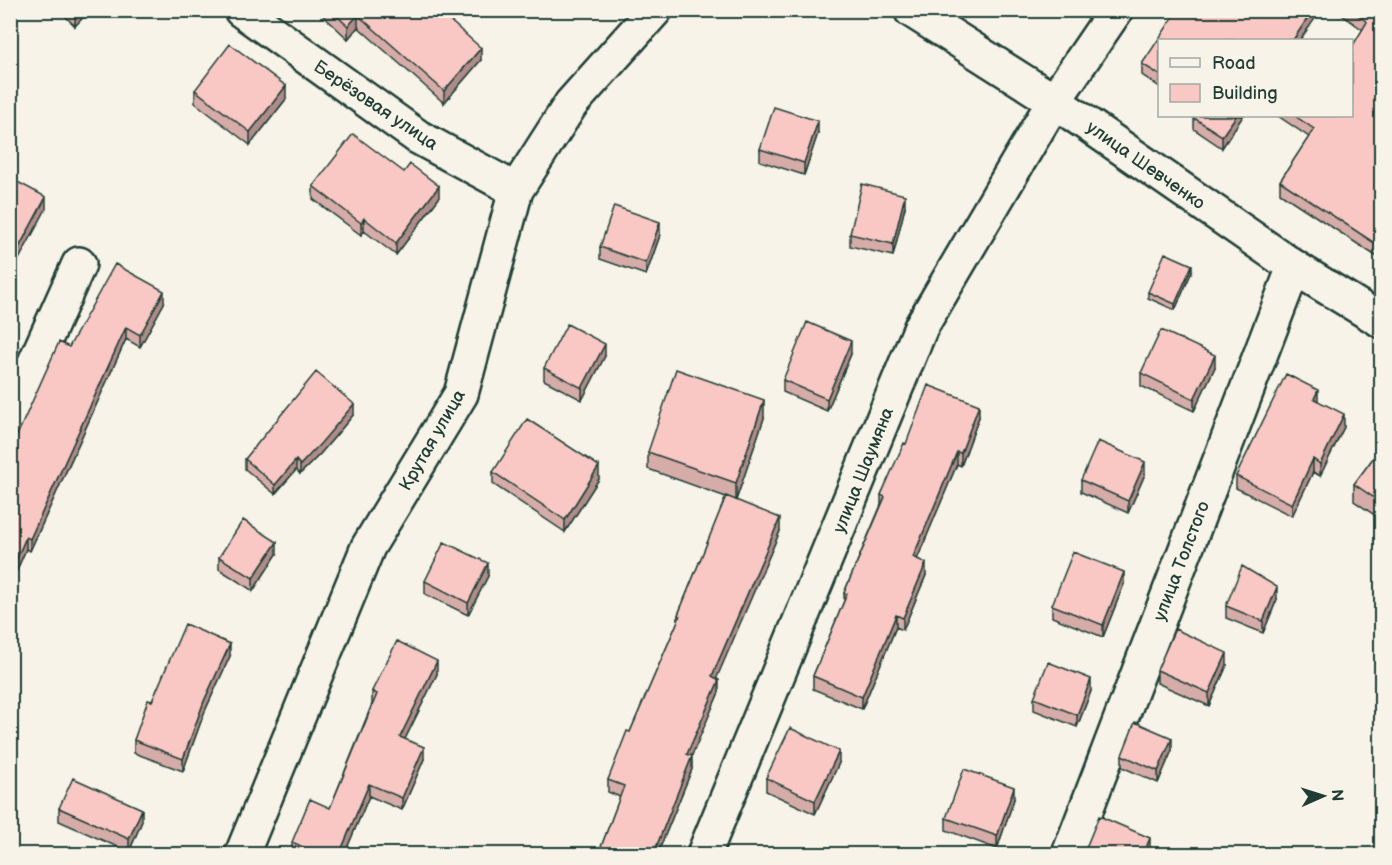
<svg xmlns="http://www.w3.org/2000/svg" width="1392" height="865" font-family="'Balsamiq Sans',sans-serif">
  <style>
    .lines { fill: none; stroke-linecap: round; stroke-linejoin: round }
    .street-casing { stroke: #1f3d34; stroke-width: 38 }
    .secondary-casing { stroke: #1f3d34; stroke-width: 38 }
    .street { stroke: #f7f3e8; stroke-width: 33 }
    .secondary { stroke: #f7f3e8; stroke-width: 33 }
    .wall { fill: #d6aca9; stroke: #1f3d34; stroke-width: 1.5 }
    .shaded-wall { fill: #ae8c89; stroke: #1f3d34; stroke-width: 1.5 }
    .building { fill: #f9c8c4; stroke: #1f3d34; stroke-width: 1.5 }
    .labels { text-anchor: middle; stroke-width: 5; stroke-linejoin: round; paint-order: stroke }
    .street-label { font-size: 18px; fill: #1f3d34; stroke: #f7f3e8 }
  </style>
  <rect width="100%" height="100%" fill="#f7f3e8"/>
  <filter id="ink" filterUnits="userSpaceOnUse"><feTurbulence type="fractalNoise" baseFrequency=".0167" numOctaves="2"/><feDisplacementMap in="SourceGraphic" scale="12" xChannelSelector="R" yChannelSelector="G"/><feConvolveMatrix kernelMatrix="1 2 1 2 8 2 1 2 1" color-interpolation-filters="sRGB"/></filter>
  <g filter="url(#ink)">
    <g class="lines">
      <defs>
        <path id="street" d="M 241,10 L 418,137 L 516,190
          M 10,418 L 79,264
          M 242,854 L 368,547 L 461,394 L 516,190 L 571,104 L 655,10
          M 704,854 L 921,327 L 1054,101 L 1116,10
          M 1069,854 L 1294,267"/>
        <path id="secondary" d="M 911,10 L 1054,101 L 1294,267 L 1382,321"/>
      </defs>
      <use href="#street" class="street-casing"/>
      <use href="#secondary" class="secondary-casing"/>
      <use href="#street" class="street"/>
      <use href="#secondary" class="secondary"/>
    </g>
    <path class="wall" d="M 59,10 L 90,10 L 75,26 Z
      M 317,10 L 438,10 L 481,60 L 444,103 L 358,27 L 348,39 Z
      M 1335,10 L 1382,10 L 1382,260 L 1280,193 L 1280,181 L 1309,137 L 1278,116 L 1352,116 L 1363,30 Z
      M 1160,40 L 1160,87 L 1142,75 L 1142,64 Z
      M 195,90 L 286,99 L 250,145 L 195,103 Z
      M 1195,116 L 1243,116 L 1222,148 L 1194,129 L 1194,118 Z
      M 818,133 L 804,175 L 760,161 L 760,149 Z
      M 404,172 L 439,198 L 396,255 L 364,231 L 361,235 L 313,199 L 313,186 Z
      M 905,207 L 893,256 L 850,246 L 850,234 Z
      M 660,235 L 646,275 L 600,259 L 600,247 Z
      M 1192,271 L 1175,310 L 1148,298 L 1148,292 Z
      M 164,303 L 140,347 L 126,339 L 30,551 L 26,549 L 10,586 L 69,347 Z
      M 851,354 L 827,411 L 783,392 L 783,380 Z
      M 605,356 L 582,400 L 544,380 L 544,368 Z
      M 1215,367 L 1194,411 L 1141,386 L 1141,373 Z
      M 1318,401 L 1344,427 L 1320,476 L 1313,472 L 1292,516 L 1236,488 L 1236,476 Z
      M 354,414 L 321,453 L 300,474 L 296,470 L 275,494 L 245,469 L 245,459 Z
      M 979,417 L 961,466 L 957,464 L 917,559 L 926,575 L 903,630 L 896,627 L 862,709 L 813,689 L 813,676 L 844,601 L 844,593 L 881,505 L 881,495 L 906,444 Z
      M 764,418 L 736,500 L 780,531 L 716,678 L 719,692 L 691,756 L 692,769 L 657,855 L 598,855 L 620,797 L 608,792 L 608,780 L 630,732 L 678,621 L 678,615 L 726,497 L 648,469 L 648,452 Z
      M 1382,446 L 1382,520 L 1354,501 L 1354,484 Z
      M 493,472 L 599,479 L 565,532 L 493,484 Z
      M 1145,474 L 1128,513 L 1081,492 L 1081,480 Z
      M 277,554 L 253,591 L 219,569 L 219,557 Z
      M 488,576 L 468,615 L 425,594 L 425,581 Z
      M 1124,584 L 1103,637 L 1052,617 L 1052,605 Z
      M 1277,599 L 1263,633 L 1226,618 L 1226,606 Z
      M 230,656 L 204,713 L 183,771 L 134,753 L 134,740 L 152,701 Z
      M 1227,665 L 1209,706 L 1157,683 L 1157,670 Z
      M 437,674 L 405,739 L 424,759 L 402,810 L 369,796 L 344,855 L 292,854 L 292,842 L 330,808 L 372,704 L 372,691 Z
      M 1091,691 L 1077,727 L 1034,710 L 1034,698 Z
      M 1172,750 L 1158,783 L 1122,767 L 1122,755 Z
      M 839,763 L 815,814 L 766,791 L 766,778 Z
      M 1014,799 L 997,849 L 946,830 L 946,818 Z
      M 59,808 L 142,821 L 129,852 L 59,821 Z"/>
    <path class="shaded-wall" d="M 75,10 L 90,10 L 75,26 Z
      M 1313,10 L 1321,10 L 1300,40 L 1293,40 Z
      M 358,15 L 358,27 L 348,39 L 348,26 Z
      M 481,48 L 481,60 L 444,103 L 444,91 Z
      M 286,86 L 286,99 L 250,145 L 250,132 Z
      M 1236,116 L 1243,116 L 1222,148 L 1222,136 Z
      M 818,121 L 818,133 L 804,175 L 804,163 Z
      M 439,186 L 439,198 L 396,255 L 396,243 Z
      M 905,195 L 905,207 L 893,256 L 893,244 Z
      M 46,197 L 46,209 L 10,276 L 10,264 Z
      M 364,218 L 364,231 L 361,235 L 361,223 Z
      M 660,222 L 660,235 L 646,275 L 646,263 Z
      M 1192,265 L 1192,271 L 1175,310 L 1175,304 Z
      M 164,291 L 164,303 L 140,347 L 140,335 Z
      M 126,327 L 126,339 L 30,551 L 30,539 Z
      M 851,341 L 851,354 L 827,411 L 827,399 Z
      M 605,344 L 605,356 L 582,400 L 582,388 Z
      M 1215,355 L 1215,367 L 1194,411 L 1194,399 Z
      M 1318,390 L 1318,402 L 1314,399 Z
      M 764,400 L 764,418 L 736,500 L 736,483 Z
      M 354,404 L 354,414 L 321,453 L 300,474 L 300,465 Z
      M 979,405 L 979,417 L 961,466 L 961,453 Z
      M 1344,414 L 1344,427 L 1320,476 L 1320,464 Z
      M 957,452 L 957,464 L 913,569 L 913,557 Z
      M 1313,459 L 1313,472 L 1292,516 L 1292,504 Z
      M 296,460 L 296,470 L 275,494 L 275,485 Z
      M 1145,462 L 1145,474 L 1128,513 L 1128,501 Z
      M 599,466 L 599,479 L 565,532 L 565,520 Z
      M 780,518 L 780,531 L 712,689 L 712,676 Z
      M 26,537 L 26,549 L 10,586 L 10,574 Z
      M 277,542 L 277,554 L 253,591 L 253,578 Z
      M 488,563 L 488,576 L 468,615 L 468,603 Z
      M 926,563 L 926,575 L 903,630 L 903,618 Z
      M 1124,572 L 1124,584 L 1103,637 L 1103,625 Z
      M 1277,587 L 1277,599 L 1263,633 L 1263,621 Z
      M 896,615 L 896,627 L 862,709 L 862,697 Z
      M 230,644 L 230,656 L 204,713 L 183,771 L 183,759 L 204,701 Z
      M 1227,653 L 1227,665 L 1209,706 L 1209,693 Z
      M 437,661 L 437,674 L 400,749 L 400,737 Z
      M 1091,679 L 1091,691 L 1077,727 L 1077,715 Z
      M 719,680 L 719,692 L 687,767 L 687,754 Z
      M 1172,738 L 1172,750 L 1158,783 L 1158,771 Z
      M 424,747 L 424,759 L 402,810 L 402,798 Z
      M 839,751 L 839,763 L 815,814 L 815,801 Z
      M 692,756 L 692,769 L 657,855 L 653,855 Z
      M 369,784 L 369,796 L 344,855 L 339,855 Z
      M 1014,787 L 1014,799 L 997,849 L 997,836 Z
      M 142,809 L 142,821 L 129,852 L 129,839 Z
      M 1150,838 L 1150,850 L 1148,855 L 1143,855 Z"/>
    <path class="building" d="M 330,10 L 438,10 L 481,48 L 444,91 L 358,15 L 348,26 Z
      M 1178,10 L 1313,10 L 1293,40 L 1160,40 L 1160,75 L 1142,64 Z
      M 1351,10 L 1382,10 L 1382,248 L 1280,181 L 1314,129 L 1295,116 L 1352,116 L 1352,47 L 1367,22 Z
      M 230,44 L 286,86 L 250,132 L 195,90 Z
      M 774,107 L 818,121 L 804,163 L 760,149 Z
      M 1195,116 L 1236,116 L 1222,136 L 1194,118 Z
      M 353,134 L 404,172 L 410,164 L 439,186 L 396,243 L 364,218 L 361,223 L 313,186 Z
      M 10,178 L 46,197 L 10,264 Z
      M 862,184 L 905,195 L 893,244 L 850,234 Z
      M 614,206 L 660,222 L 646,263 L 600,247 Z
      M 1165,253 L 1192,265 L 1175,304 L 1148,292 Z
      M 115,264 L 164,291 L 140,335 L 126,327 L 30,539 L 26,537 L 10,574 L 10,451 L 59,342 L 69,347 Z
      M 807,322 L 851,341 L 827,399 L 783,380 Z
      M 567,324 L 605,344 L 582,388 L 544,368 Z
      M 1161,330 L 1215,355 L 1194,399 L 1141,373 Z
      M 676,369 L 764,400 L 736,483 L 648,452 Z
      M 316,372 L 354,404 L 321,443 L 300,465 L 296,460 L 275,485 L 245,459 Z
      M 1286,374 L 1318,390 L 1314,399 L 1344,414 L 1320,464 L 1313,459 L 1292,504 L 1236,476 Z
      M 928,385 L 979,405 L 961,453 L 957,452 L 913,557 L 926,563 L 903,618 L 896,615 L 862,697 L 813,676 L 847,594 L 844,593 L 885,497 L 881,495 L 904,443 L 906,444 Z
      M 527,419 L 599,466 L 565,520 L 493,472 Z
      M 1098,441 L 1145,462 L 1128,501 L 1081,480 Z
      M 1382,446 L 1382,503 L 1354,484 Z
      M 726,496 L 780,518 L 712,676 L 719,680 L 687,754 L 692,756 L 653,855 L 598,855 L 624,786 L 608,780 L 627,731 L 630,732 L 680,616 L 678,615 Z
      M 243,520 L 277,542 L 253,578 L 219,557 Z
      M 444,542 L 488,563 L 468,603 L 425,581 Z
      M 1073,552 L 1124,572 L 1103,625 L 1052,605 Z
      M 1242,566 L 1277,587 L 1263,621 L 1226,606 Z
      M 185,624 L 230,644 L 204,701 L 183,759 L 134,740 L 148,700 L 152,701 Z
      M 1175,629 L 1227,653 L 1209,693 L 1157,670 Z
      M 397,641 L 437,661 L 400,737 L 424,747 L 402,798 L 369,784 L 339,855 L 321,855 L 292,842 L 310,799 L 330,808 L 377,694 L 372,691 Z
      M 1048,662 L 1091,679 L 1077,715 L 1034,698 Z
      M 1135,722 L 1172,738 L 1158,771 L 1122,755 Z
      M 790,728 L 839,751 L 815,801 L 766,778 Z
      M 964,769 L 1014,787 L 997,836 L 946,818 Z
      M 73,778 L 142,809 L 129,839 L 59,808 Z
      M 1099,816 L 1150,838 L 1143,855 L 1083,855 Z
      M 102,851 L 113,855 L 101,855 Z"/>
  </g>
  <g class="labels">
    <g class="street-label">
      <text transform="translate(376 105) rotate(34)" y="6">Берёзовая улица</text>
      <text transform="translate(1146 165) rotate(35)" y="6">улица Шевченко</text>
      <text transform="translate(432 440) rotate(-60)" y="6">Крутая улица</text>
      <text transform="translate(863 470) rotate(-68)" y="6">улица Шаумяна</text>
      <text transform="translate(1181 561) rotate(-69)" y="6">улица Толстого</text>
    </g>
  </g>
  <rect width="1392" height="865" fill="none" stroke="#f7f3e8" stroke-width="36"/>
  <rect x="18" y="18" width="1356" height="829" fill="none" stroke="#1f3d34" stroke-width="2" filter="url(#ink)"/>
  <rect x="1158" y="39" width="195" height="78" fill="#f7f3e8" stroke="#a1aaa0" stroke-width="1.5"/>
  <rect x="1170" y="58" width="30" height="9" fill="#f7f3e8" stroke="#a1aaa0" stroke-width="1.5"/>
  <text x="1212" y="69" font-size="18" fill="#1f3d34">Road</text>
  <rect x="1170" y="84" width="30" height="18" fill="#f9c8c4" stroke="#a1aaa0" stroke-width="1.5"/>
  <text x="1212" y="99" font-size="18" fill="#1f3d34">Building</text>
  <g transform="translate(1323 796) rotate(87)" stroke="#f7f3e8" stroke-width="4.5" paint-order="stroke">
  <path d="M0-4.5L10 22L0 15L-10 22Z" fill="#1f3d34"/>
  <text y="-9" font-size="16" font-weight="bold" text-anchor="middle" fill="#1f3d34">N</text>
  </g>
</svg>
